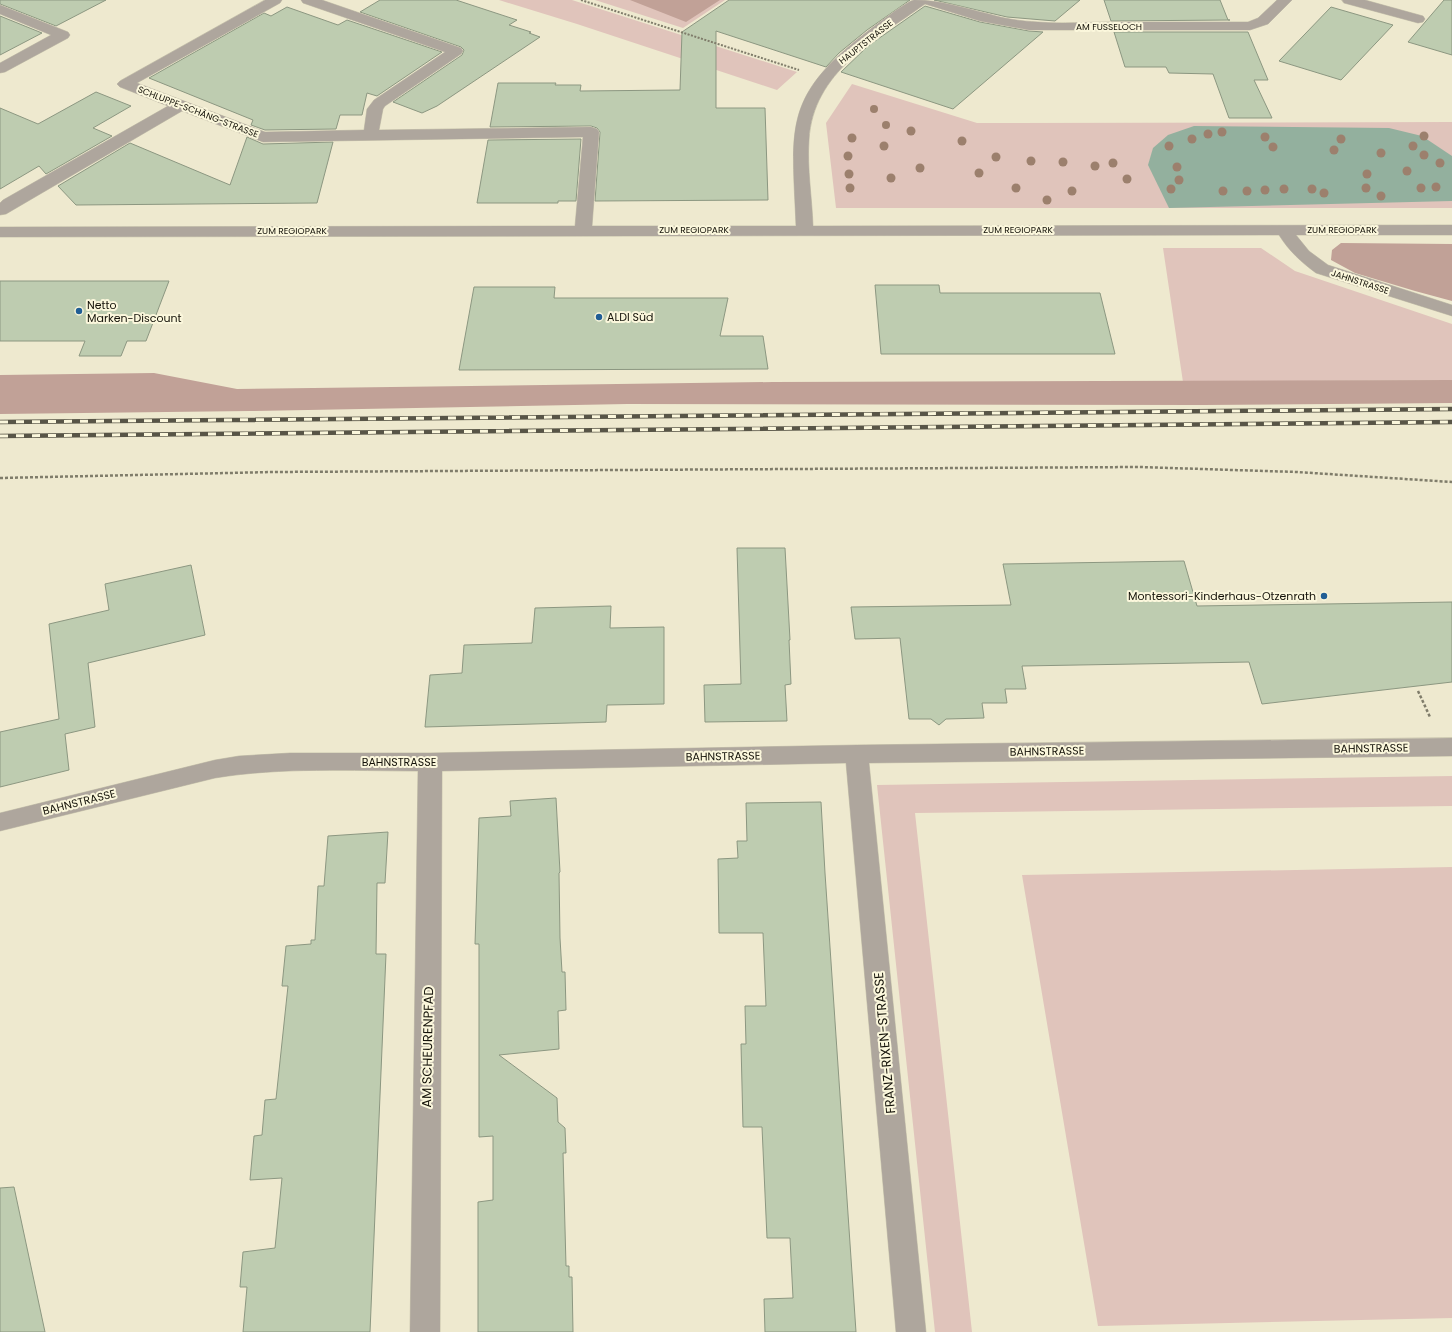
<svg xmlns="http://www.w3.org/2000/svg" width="1452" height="1332" font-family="Poppins,sans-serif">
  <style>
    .green { fill: #e0c4bb }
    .forest { fill: #c1a197 }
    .water { fill: #93b09e }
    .building { fill: #beccb0; stroke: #8c9781 }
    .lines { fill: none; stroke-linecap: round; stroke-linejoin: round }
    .minor-casing { stroke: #cbc7af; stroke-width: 1 }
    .path-far1 { stroke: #7f7c6a; stroke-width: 2; stroke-dasharray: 2 1.5; stroke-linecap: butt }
    .path { stroke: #7f7c6a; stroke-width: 2.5; stroke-dasharray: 3 2; stroke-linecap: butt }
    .minor { fill: #aea69d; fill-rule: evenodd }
    .rail-casing { stroke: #585547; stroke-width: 4.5 }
    .rail { stroke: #fbf7dc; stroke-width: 3; stroke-dasharray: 8; stroke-linecap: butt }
    .tree { fill: #9c806d }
    .poi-dot { fill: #215e95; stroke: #fbf7dc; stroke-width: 1.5 }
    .labels { text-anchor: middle; stroke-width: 4; stroke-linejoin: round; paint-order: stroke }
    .far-street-label { font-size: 9px; fill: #141209; stroke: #fbf7dc }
    .poi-label { font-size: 11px; fill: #141209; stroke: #fbf7dc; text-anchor: start }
    .street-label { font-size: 11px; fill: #141209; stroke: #fbf7dc }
    .near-street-label { font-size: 13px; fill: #141209; stroke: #fbf7dc }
  </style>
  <rect width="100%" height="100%" fill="#eee9cf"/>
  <path class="green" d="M 499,0 L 572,0 L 797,72 L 777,90 L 577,24 Z
    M 595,0 L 725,0 L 683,28 Z
    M 852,84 L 977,123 L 1452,122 L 1452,208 L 836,208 L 826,123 Z
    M 1163,248 L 1261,248 L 1295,271 L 1452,324 L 1452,380 L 1183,382 Z
    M 1452,776 L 1452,806 L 915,813 L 972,1332 L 935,1332 L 877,785 Z
    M 1452,867 L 1452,1318 L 1098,1326 L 1022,875 Z"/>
  <path class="forest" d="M 630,0 L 720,0 L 686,22 Z
    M 1341,243 L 1452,244 L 1452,301 L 1415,291 L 1355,273 L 1331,260 L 1332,250 Z
    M 154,373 L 237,389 L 773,382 L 1452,380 L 1452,403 L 1203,405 L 627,404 L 250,411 L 0,414 L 0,375 Z"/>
  <path class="water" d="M 1194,126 L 1389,128 L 1422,136 L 1452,156 L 1452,201 L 1169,208 L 1148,165 L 1153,148 L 1168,135 Z"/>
  <path class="building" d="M 0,0 L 106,0 L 56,26 L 0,4 Z
    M 380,0 L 456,0 L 517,20 L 509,25 L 531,32 L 529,33 L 540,37 L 437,106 L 422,113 L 393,102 L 462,55 L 464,50 L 461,47 L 360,12 Z
    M 729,0 L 910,0 L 867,30 L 839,53 L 826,67 L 716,31 L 716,108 L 765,108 L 768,200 L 595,201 L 600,132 L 597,128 L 591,126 L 490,127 L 498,83 L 556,83 L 555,85 L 581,85 L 580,91 L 680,90 L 682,32 Z
    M 934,0 L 1080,0 L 1055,21 L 1007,17 Z
    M 1104,0 L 1220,0 L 1228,20 L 1230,20 L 1111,21 Z
    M 1444,0 L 1452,0 L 1452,55 L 1408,42 Z
    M 925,6 L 980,22 L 1029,31 L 1043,32 L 953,109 L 841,72 L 868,46 Z
    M 287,7 L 338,25 L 347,20 L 442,52 L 377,96 L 367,93 L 362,115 L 340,115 L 336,129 L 265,130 L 251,125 L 253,120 L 149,78 L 264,13 L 271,16 Z
    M 1331,7 L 1393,25 L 1341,80 L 1279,61 Z
    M 0,16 L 42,33 L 0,55 Z
    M 1114,32 L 1248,32 L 1268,80 L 1254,80 L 1272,118 L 1229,118 L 1213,74 L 1169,73 L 1166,67 L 1125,67 Z
    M 96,92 L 131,106 L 93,128 L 112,136 L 46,174 L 39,166 L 0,189 L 0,108 L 38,124 Z
    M 247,137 L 263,144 L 333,142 L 317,203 L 76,205 L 58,186 L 130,143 L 230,185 Z
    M 581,139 L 576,201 L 558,201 L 558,203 L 477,203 L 488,140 Z
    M 0,281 L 169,281 L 146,341 L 127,341 L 121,356 L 79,356 L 85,341 L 0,341 Z
    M 875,285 L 939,285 L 940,293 L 1100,293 L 1115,354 L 881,354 Z
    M 474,287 L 555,287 L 554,298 L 728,298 L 720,336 L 763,336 L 768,369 L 459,370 Z
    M 737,548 L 785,548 L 790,640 L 789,640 L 791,684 L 785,685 L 787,721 L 705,722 L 704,685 L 741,684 Z
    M 1184,561 L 1197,606 L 1452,602 L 1452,682 L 1262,704 L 1249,662 L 1022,666 L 1026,689 L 1005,689 L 1007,703 L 982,703 L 984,718 L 946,719 L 939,725 L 931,719 L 909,719 L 900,638 L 855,639 L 851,607 L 1011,605 L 1003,564 Z
    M 191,565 L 205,635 L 88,663 L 95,727 L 65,734 L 69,770 L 0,787 L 0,732 L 59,719 L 49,624 L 109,610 L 105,584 Z
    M 611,606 L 610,628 L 664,627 L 664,704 L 607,705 L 606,722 L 425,727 L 430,675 L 462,673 L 464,645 L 532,643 L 535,608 Z
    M 556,798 L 560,872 L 559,873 L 560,938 L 562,972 L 565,972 L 566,1010 L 558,1011 L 559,1049 L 499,1055 L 557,1098 L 558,1122 L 565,1128 L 566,1153 L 563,1153 L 566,1266 L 569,1266 L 569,1277 L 572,1277 L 573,1332 L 478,1332 L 478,1202 L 493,1200 L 493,1136 L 479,1137 L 479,944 L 475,944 L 479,818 L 511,816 L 510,801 Z
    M 821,802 L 825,873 L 856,1332 L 765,1332 L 764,1299 L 793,1298 L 790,1238 L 767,1238 L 762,1127 L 743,1127 L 741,1044 L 746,1044 L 745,1006 L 766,1006 L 763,933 L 719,933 L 718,859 L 738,858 L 737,841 L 747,841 L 746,803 Z
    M 388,832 L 385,883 L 377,883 L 376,954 L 386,954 L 370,1332 L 243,1332 L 247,1287 L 240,1287 L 243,1252 L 275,1248 L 282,1178 L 250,1180 L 254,1136 L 262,1135 L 265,1100 L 276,1099 L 288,986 L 282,986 L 286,946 L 311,944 L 311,940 L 315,940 L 318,886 L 324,886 L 328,836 Z
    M 14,1187 L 45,1332 L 0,1332 L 0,1188 Z"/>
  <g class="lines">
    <defs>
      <path id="minor" d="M 265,0 L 282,0 L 280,3 L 137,83 L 265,132 L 364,130 L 367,109 L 374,100 L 445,52 L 303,3 L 301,0 L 322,0 L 461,48 L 463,51 L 461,54 L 385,106 L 383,109 L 379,130 L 591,127 L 597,129 L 599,132 L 592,226 L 796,226 C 792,127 782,97 868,31 C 876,25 907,1 914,0 C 940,0 964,8 989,14 C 1005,19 1021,21 1038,22 C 1062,24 1087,22 1112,22 C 1157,22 1203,22 1248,22 L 1258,18 L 1277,0 L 1292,0 L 1268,24 L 1250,30 L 1029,30 L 980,21 L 925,4 C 875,40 813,72 809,140 C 807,169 812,197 813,226 L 1452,225 L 1452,235 L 1296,235 L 1309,251 L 1328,265 L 1452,305 L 1452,316 L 1316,273 C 1301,262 1289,251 1279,235 L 0,237 L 0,227 L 575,226 L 583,137 L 263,142 L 182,111 L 6,214 L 0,215 L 0,203 L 3,200 L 168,106 L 120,87 L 117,84 L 120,81 Z
        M 1342,0 L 1365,0 L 1423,16 L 1425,19 L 1423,22 L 1418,23 L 1344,3 Z
        M 0,5 L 68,32 L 70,35 L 68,38 L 5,72 L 0,73 L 0,63 L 51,35 L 0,14 Z
        M 1452,738 L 1452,756 L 869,763 L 926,1332 L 896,1332 L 846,763 L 442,771 L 440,1332 L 410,1332 L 418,771 C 351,771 282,767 215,778 L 0,831 L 0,813 L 215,760 L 239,756 L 290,753 L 430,753 L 857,745 Z"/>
    </defs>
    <use href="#minor" class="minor-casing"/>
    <path class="path-far1" d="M 581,0 L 799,70"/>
    <path class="path" d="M 0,478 L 273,472 L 1139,467 L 1297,472 L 1452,482
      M 1418,691 L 1430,717"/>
    <use href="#minor" class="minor"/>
    <defs>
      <path id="rail" d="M 0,422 L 1452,409
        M 0,436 L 1452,422"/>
    </defs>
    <use href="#rail" class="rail-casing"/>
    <use href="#rail" class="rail"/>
  </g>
  <g class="tree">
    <circle cx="874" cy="109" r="4"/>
    <circle cx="886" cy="125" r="4"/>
    <circle cx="911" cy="131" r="4.5"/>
    <circle cx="1222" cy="132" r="4.5"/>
    <circle cx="1208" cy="134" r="4.5"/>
    <circle cx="1424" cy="136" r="4.5"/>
    <circle cx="1265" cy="137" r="4.5"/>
    <circle cx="852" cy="138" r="4.5"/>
    <circle cx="1192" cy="139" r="4.5"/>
    <circle cx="1341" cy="139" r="4.5"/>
    <circle cx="962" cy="141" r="4.5"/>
    <circle cx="884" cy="146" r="4.5"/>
    <circle cx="1169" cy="146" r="4.5"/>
    <circle cx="1413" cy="146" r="4.5"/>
    <circle cx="1273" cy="147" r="4.5"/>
    <circle cx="1334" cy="150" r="4.5"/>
    <circle cx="1381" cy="153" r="4.5"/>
    <circle cx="1424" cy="155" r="4.5"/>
    <circle cx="848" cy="156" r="4.5"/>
    <circle cx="996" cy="157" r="4.5"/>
    <circle cx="1031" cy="161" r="4.5"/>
    <circle cx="1063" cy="162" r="4.5"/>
    <circle cx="1113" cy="163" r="4.5"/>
    <circle cx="1440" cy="163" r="4.5"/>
    <circle cx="1095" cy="166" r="4.5"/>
    <circle cx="1177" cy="167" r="4.5"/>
    <circle cx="920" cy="168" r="4.5"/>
    <circle cx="1407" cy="171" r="4.5"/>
    <circle cx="979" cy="173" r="4.5"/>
    <circle cx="849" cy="174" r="4.5"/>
    <circle cx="1367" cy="174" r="4.5"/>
    <circle cx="891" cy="178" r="4.5"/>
    <circle cx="1127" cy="179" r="4.5"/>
    <circle cx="1179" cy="180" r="4.5"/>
    <circle cx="1436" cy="187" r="4.5"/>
    <circle cx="850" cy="188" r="4.5"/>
    <circle cx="1016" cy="188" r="4.5"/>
    <circle cx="1366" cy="188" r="4.5"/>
    <circle cx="1421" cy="188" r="4.5"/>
    <circle cx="1171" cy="189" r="4.5"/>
    <circle cx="1284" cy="189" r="4.5"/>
    <circle cx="1312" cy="189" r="4.5"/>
    <circle cx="1265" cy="190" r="4.5"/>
    <circle cx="1072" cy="191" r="4.5"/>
    <circle cx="1223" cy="191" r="4.5"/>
    <circle cx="1247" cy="191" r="4.5"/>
    <circle cx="1324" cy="193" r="4.5"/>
    <circle cx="1381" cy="196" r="4.5"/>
    <circle cx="1047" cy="200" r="4.5"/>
  </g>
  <g class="poi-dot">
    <circle cx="79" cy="311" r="4"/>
    <circle cx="599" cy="317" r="4"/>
    <circle cx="1324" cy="596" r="4"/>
  </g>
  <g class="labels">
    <g class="far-street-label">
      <text x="1109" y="30">AM FUSSELOCH</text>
      <text transform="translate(866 42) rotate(-38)" y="3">HAUPTSTRASSE</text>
      <text transform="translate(198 112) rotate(21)" y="3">SCHLUPPE-SCHÄNG-STRASSE</text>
      <text x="694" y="233">ZUM REGIOPARK</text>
      <text x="1018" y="233">ZUM REGIOPARK</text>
      <text x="1342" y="233">ZUM REGIOPARK</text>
      <text x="292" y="234">ZUM REGIOPARK</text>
      <text transform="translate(1360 282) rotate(18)" y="3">JAHNSTRASSE</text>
    </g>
    <g class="poi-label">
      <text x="87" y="309">Netto<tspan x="87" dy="13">Marken-Discount</tspan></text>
      <text x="607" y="321">ALDI Süd</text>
      <text x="1316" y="600" text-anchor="end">Montessori-Kinderhaus-Otzenrath</text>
    </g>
    <g class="street-label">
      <text transform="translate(1371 748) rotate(-1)" y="4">BAHNSTRASSE</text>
      <text transform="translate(1047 751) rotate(-1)" y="4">BAHNSTRASSE</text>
      <text transform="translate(723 756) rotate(-1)" y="4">BAHNSTRASSE</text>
      <text x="399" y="766">BAHNSTRASSE</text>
      <text transform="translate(79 802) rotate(-14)" y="4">BAHNSTRASSE</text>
    </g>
    <g class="near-street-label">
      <text transform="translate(884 1043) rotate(-95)" y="5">FRANZ-RIXEN-STRASSE</text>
      <text transform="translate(427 1047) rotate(-89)" y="5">AM SCHEURENPFAD</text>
    </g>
  </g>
</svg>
